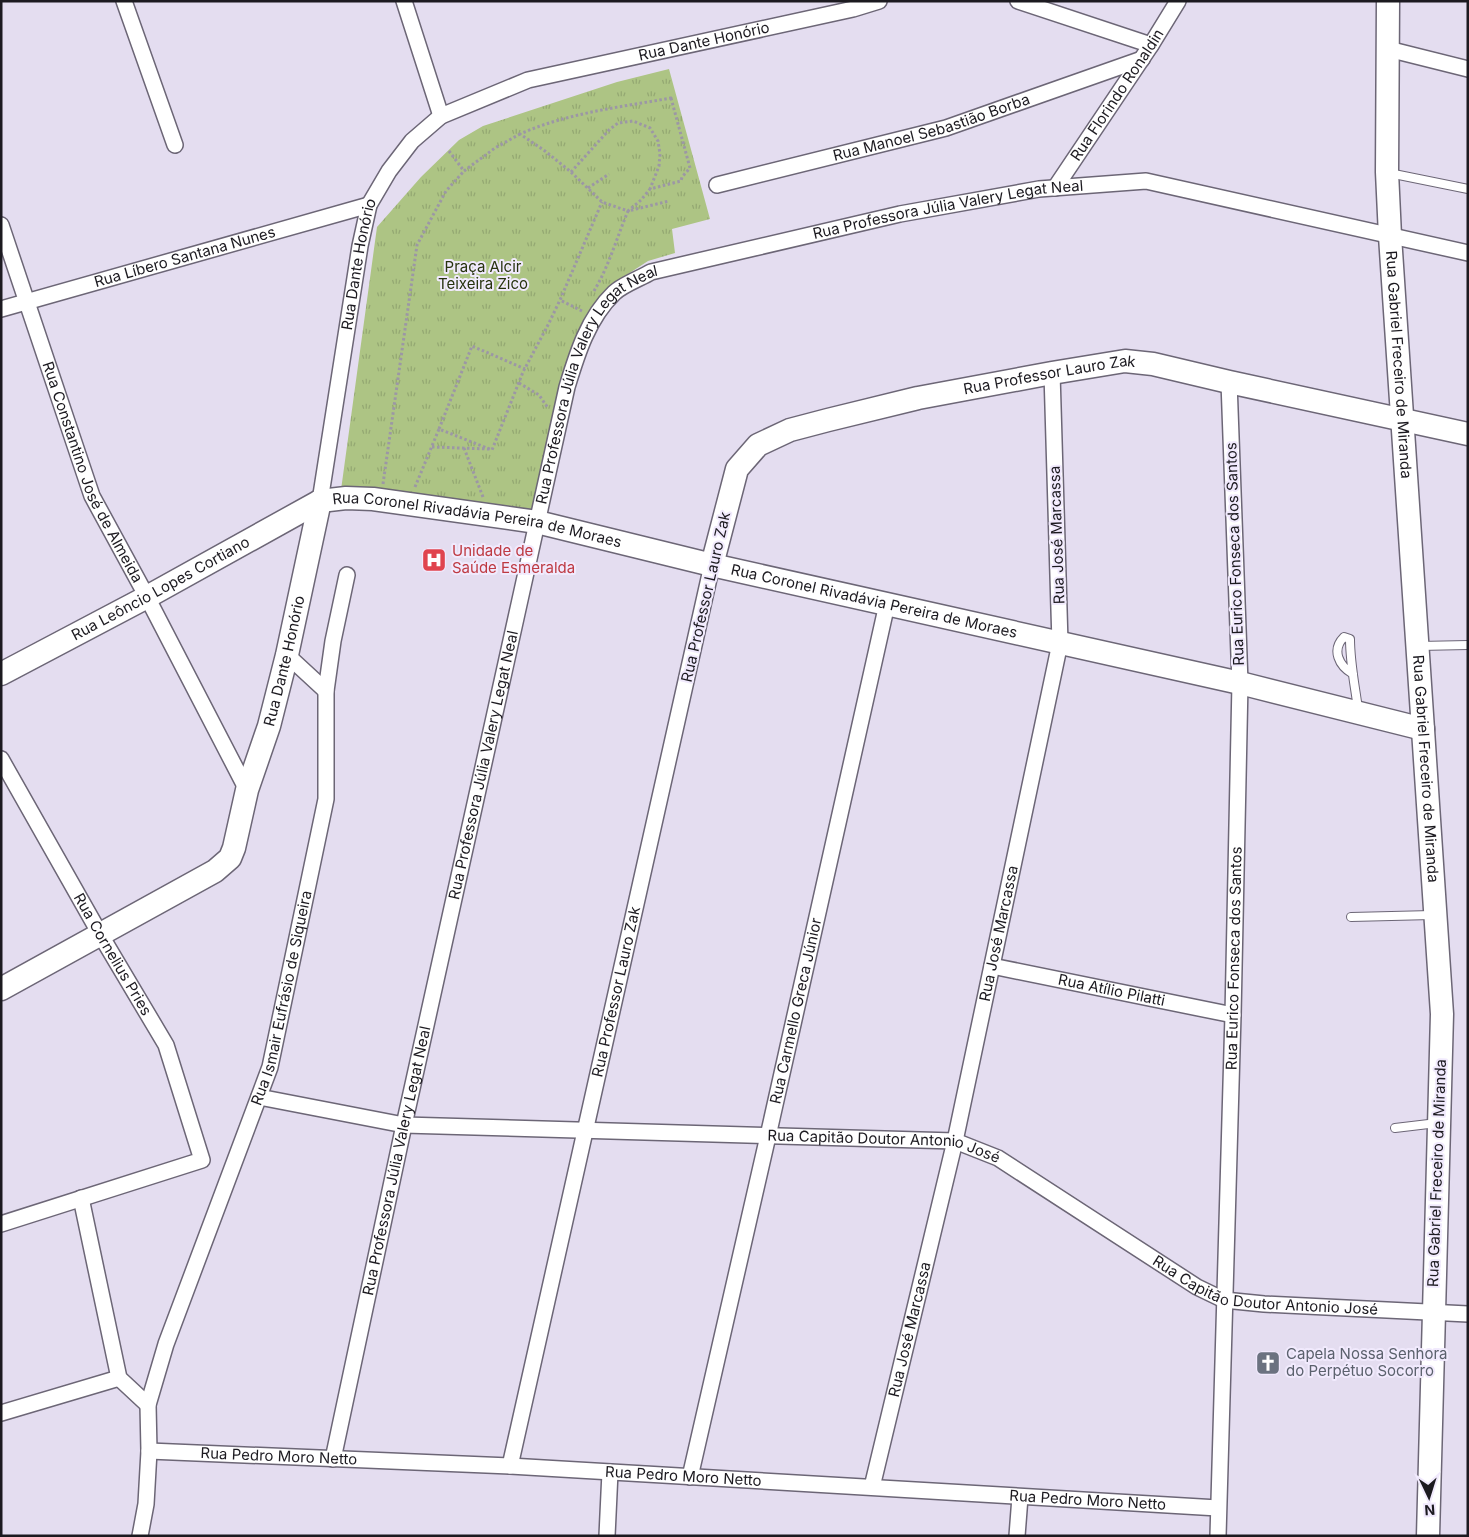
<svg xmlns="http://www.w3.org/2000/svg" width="1469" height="1537" font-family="Inter,sans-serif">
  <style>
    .grass { fill: url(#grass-tufts) }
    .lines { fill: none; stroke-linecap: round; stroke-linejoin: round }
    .lane-casing { stroke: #6c6676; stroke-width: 10 }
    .street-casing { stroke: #6c6676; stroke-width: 18 }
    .secondary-casing { stroke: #6c6676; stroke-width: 25 }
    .path { stroke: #9c97a5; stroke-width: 3; stroke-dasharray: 2.5 2.5; stroke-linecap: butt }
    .lane { stroke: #fff; stroke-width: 8 }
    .street { stroke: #fff; stroke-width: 15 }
    .secondary { stroke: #fff; stroke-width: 22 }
    .labels { text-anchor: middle; stroke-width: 4; stroke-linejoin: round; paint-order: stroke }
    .street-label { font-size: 15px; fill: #1c1a20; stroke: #f1eafd }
    .park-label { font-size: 15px; fill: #27330e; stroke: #f1eafd }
    .health-label { font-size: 15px; fill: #be3a42; stroke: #f1eafd; text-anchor: start }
    .worship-label { font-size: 15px; fill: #5b616d; stroke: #f1eafd; text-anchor: start }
  </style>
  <defs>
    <pattern id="grass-tufts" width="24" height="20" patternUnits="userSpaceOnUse" patternTransform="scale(1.25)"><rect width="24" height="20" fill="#adc484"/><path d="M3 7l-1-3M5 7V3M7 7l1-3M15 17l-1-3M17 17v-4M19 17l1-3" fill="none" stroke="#94a872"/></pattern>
  </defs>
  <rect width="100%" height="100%" fill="#e4ddf0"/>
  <path class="grass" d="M 669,69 L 710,219 L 672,229 L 675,253 L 648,261 L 611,285 L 589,311 L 572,346 L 533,512 L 341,490 L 377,227 L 421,177 L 459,140 L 483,126 L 617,82 Z"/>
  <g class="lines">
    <defs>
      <path id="lane" d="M 1389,173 L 1468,189
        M 1419,646 L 1468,645
        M 1353,674 C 1339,666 1331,650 1344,637 L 1350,639 C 1350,663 1355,686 1358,709
        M 1351,917 L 1432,915
        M 1395,1128 L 1437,1123"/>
      <g id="street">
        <path d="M 124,1 L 175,145"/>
        <path d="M 404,1 L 441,116"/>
        <path d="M 1018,1 L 1151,45"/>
        <path d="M 1388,49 L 1468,69"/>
        <path id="s1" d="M 717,185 L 946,128 L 1142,59"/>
        <path id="s2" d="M 1055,188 L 1151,45 L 1178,1"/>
        <path id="s3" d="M 1,225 L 92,496 L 147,597 L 247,790"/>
        <path id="s4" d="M 1,309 L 369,205"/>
        <path id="s5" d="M 320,501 L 360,246 L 369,205 L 389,171 L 412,141 L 441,116 L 528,80 L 853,9 L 879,1"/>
        <path d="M 287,655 L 326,691"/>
        <path id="s6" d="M 1,759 L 100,934 L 166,1045 L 202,1160 L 1,1224"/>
        <path id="s7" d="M 992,966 L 1233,1015"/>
        <path id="s8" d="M 259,1097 L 404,1125 L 955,1141 L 998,1158 L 1197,1287 L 1224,1300 L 1264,1304 L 1468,1314"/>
        <path d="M 81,1198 L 119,1378 L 148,1405"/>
        <path d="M 1,1413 L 119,1378"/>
        <path id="s9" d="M 149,1451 L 510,1466 L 1218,1508"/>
        <path id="s10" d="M 333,1459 L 404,1125 L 567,387 C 577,354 588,318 614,293 C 622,285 641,278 651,272 L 900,214 L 1039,189 L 1146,181 L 1468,253"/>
        <path id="s11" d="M 510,1466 L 712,565"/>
        <path id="s12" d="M 690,1477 L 768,1136 L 887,604"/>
        <path id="s13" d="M 872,1487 L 955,1141 L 1060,643 L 1052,373"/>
        <path id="s14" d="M 140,1536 L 146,1504 L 149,1451 L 148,1405 L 166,1344 L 270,1067 L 326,799 L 326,691 L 333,641 L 347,575"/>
        <path d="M 607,1536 L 610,1472"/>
        <path d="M 1017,1536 L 1020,1497"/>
        <path id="s15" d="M 1218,1536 L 1233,1015 L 1240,683 L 1229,382"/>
      </g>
      <g id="secondary">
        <path id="s16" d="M 1388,1 L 1387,172 L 1390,236 L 1442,1014 L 1428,1536"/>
        <path id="s17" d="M 712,565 L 737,469 L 758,445 L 790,430 L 828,420 L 918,398 L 1052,373 L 1125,361 L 1153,364 L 1229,382 L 1468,434"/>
        <path id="s18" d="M 1,674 L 147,597 L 320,501 L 346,498 L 373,499 L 537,522 L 712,565 L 1240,683 L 1423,729"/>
        <path id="s19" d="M 1,989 L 215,871 L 230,858 L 234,848 L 247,790 L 269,726 L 287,655 L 320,501"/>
      </g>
    </defs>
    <use href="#lane" class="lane-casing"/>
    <use href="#street" class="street-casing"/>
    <use href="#secondary" class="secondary-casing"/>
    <path class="path" d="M 671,98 L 690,168 L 682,177 L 681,181 L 650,189 L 641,200 L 628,211 L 602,202 L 571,172 L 545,151 L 520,134 C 567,113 621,107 671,98 Z
      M 449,151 L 464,171 L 495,148 L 520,134
      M 571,172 L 609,130 L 618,123 L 633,121 L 650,128 L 658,141 L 660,154 L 659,166 L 650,189
      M 588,188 L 609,174
      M 594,291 C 609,266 617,237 628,211 L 669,201
      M 582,311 L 560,300 L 602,202
      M 519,383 L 539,395 L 548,408
      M 439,429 L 472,346 L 525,369
      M 432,447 L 489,449
      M 464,448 L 483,497
      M 383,484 L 417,245 L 446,191 L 464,171
      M 415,487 L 439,429 L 492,450 L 523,372 L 549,323 L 560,300"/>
    <use href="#lane" class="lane"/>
    <use href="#street" class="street"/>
    <use href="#secondary" class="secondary"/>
  </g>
  <defs>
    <symbol id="hospital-square" viewBox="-11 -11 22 22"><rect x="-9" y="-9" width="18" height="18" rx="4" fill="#e0444e" stroke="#f1eafd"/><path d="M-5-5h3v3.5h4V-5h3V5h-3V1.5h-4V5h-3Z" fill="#fff"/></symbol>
    <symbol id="church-square" viewBox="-11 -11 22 22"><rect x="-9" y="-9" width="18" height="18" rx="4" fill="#6b7280" stroke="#f1eafd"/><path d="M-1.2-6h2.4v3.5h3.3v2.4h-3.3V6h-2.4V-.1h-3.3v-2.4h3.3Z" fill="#fff"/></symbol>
  </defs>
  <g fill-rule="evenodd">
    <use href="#hospital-square" x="420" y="546" width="28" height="28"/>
    <use href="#church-square" x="1254" y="1349" width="28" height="28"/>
  </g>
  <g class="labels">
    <g class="street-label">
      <text dy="5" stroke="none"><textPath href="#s5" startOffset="690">Rua Dante Honório</textPath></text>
      <text dy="5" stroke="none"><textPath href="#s2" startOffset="112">Rua Florindo Ronaldin</textPath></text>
      <text dy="5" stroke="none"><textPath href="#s1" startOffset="222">Rua Manoel Sebastião Borba</textPath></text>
      <text dy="5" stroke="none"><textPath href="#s10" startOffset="1550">Rua Professora Júlia Valery Legat Neal</textPath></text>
      <text dy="5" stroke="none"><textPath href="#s4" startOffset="191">Rua Líbero Santana Nunes</textPath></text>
      <text dy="5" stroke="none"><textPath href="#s5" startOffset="240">Rua Dante Honório</textPath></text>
      <text dy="5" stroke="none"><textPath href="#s16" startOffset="364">Rua Gabriel Freceiro de Miranda</textPath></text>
      <text dy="5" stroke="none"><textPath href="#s17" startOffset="432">Rua Professor Lauro Zak</textPath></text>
      <text dy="5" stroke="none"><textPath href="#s10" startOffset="1115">Rua Professora Júlia Valery Legat Neal</textPath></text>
      <text dy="5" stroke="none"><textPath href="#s3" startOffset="264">Rua Constantino José de Almeida</textPath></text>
      <text dy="5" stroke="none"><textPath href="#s18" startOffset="522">Rua Coronel Rivadávia Pereira de Moraes</textPath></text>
      <text transform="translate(1057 535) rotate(-92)" y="5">Rua José Marcassa</text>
      <text transform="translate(1235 554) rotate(-92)" y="5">Rua Eurico Fonseca dos Santos</text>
      <text dy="5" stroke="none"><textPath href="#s18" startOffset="181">Rua Leôncio Lopes Cortiano</textPath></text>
      <text transform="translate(706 597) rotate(-77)" y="5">Rua Professor Lauro Zak</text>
      <text dy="5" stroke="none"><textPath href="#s18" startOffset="928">Rua Coronel Rivadávia Pereira de Moraes</textPath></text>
      <text dy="5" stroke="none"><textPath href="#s19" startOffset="469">Rua Dante Honório</textPath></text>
      <text dy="5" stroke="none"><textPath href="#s10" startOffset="710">Rua Professora Júlia Valery Legat Neal</textPath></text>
      <text dy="5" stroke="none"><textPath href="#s16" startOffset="769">Rua Gabriel Freceiro de Miranda</textPath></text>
      <text dy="5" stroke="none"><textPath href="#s13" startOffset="568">Rua José Marcassa</textPath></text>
      <text dy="5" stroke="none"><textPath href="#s6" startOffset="225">Rua Cornelius Pries</textPath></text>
      <text dy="5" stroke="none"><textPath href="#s15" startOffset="578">Rua Eurico Fonseca dos Santos</textPath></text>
      <text dy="5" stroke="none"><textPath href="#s7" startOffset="122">Rua Atílio Pilatti</textPath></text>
      <text dy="5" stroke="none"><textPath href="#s11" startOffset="486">Rua Professor Lauro Zak</textPath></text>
      <text dy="5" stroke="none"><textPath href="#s14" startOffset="561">Rua Ismair Eufrásio de Siqueira</textPath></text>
      <text dy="5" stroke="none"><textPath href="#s12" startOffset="478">Rua Carmello Greca Júnior</textPath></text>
      <text dy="5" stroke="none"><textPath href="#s8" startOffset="629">Rua Capitão Doutor Antonio José</textPath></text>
      <text dy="5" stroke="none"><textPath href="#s10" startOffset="305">Rua Professora Júlia Valery Legat Neal</textPath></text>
      <text transform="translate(1437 1173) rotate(-88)" y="5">Rua Gabriel Freceiro de Miranda</text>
      <text dy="5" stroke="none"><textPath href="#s8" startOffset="1049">Rua Capitão Doutor Antonio José</textPath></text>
      <text dy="5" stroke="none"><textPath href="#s13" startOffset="162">Rua José Marcassa</textPath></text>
      <text dy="5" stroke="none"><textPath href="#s9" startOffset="130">Rua Pedro Moro Netto</textPath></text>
      <text dy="5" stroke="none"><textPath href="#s9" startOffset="535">Rua Pedro Moro Netto</textPath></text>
      <text dy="5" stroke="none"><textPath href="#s9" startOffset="940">Rua Pedro Moro Netto</textPath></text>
    </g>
    <g class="park-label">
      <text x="483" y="272">Praça Alcir<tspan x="483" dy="17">Teixeira Zico</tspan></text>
    </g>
    <g class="health-label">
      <text x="452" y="556">Unidade de<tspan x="452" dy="17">Saúde Esmeralda</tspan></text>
    </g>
    <g class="worship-label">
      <text x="1286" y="1359">Capela Nossa Senhora<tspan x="1286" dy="17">do Perpétuo Socorro</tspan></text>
    </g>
  </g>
  <rect width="1469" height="1537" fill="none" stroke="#1c1a20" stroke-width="5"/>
  <g transform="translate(1429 1497) rotate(176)" stroke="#f1eafd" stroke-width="4" paint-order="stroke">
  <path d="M0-4L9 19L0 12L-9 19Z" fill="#1c1a20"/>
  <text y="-8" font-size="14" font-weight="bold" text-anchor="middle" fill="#1c1a20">N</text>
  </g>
</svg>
